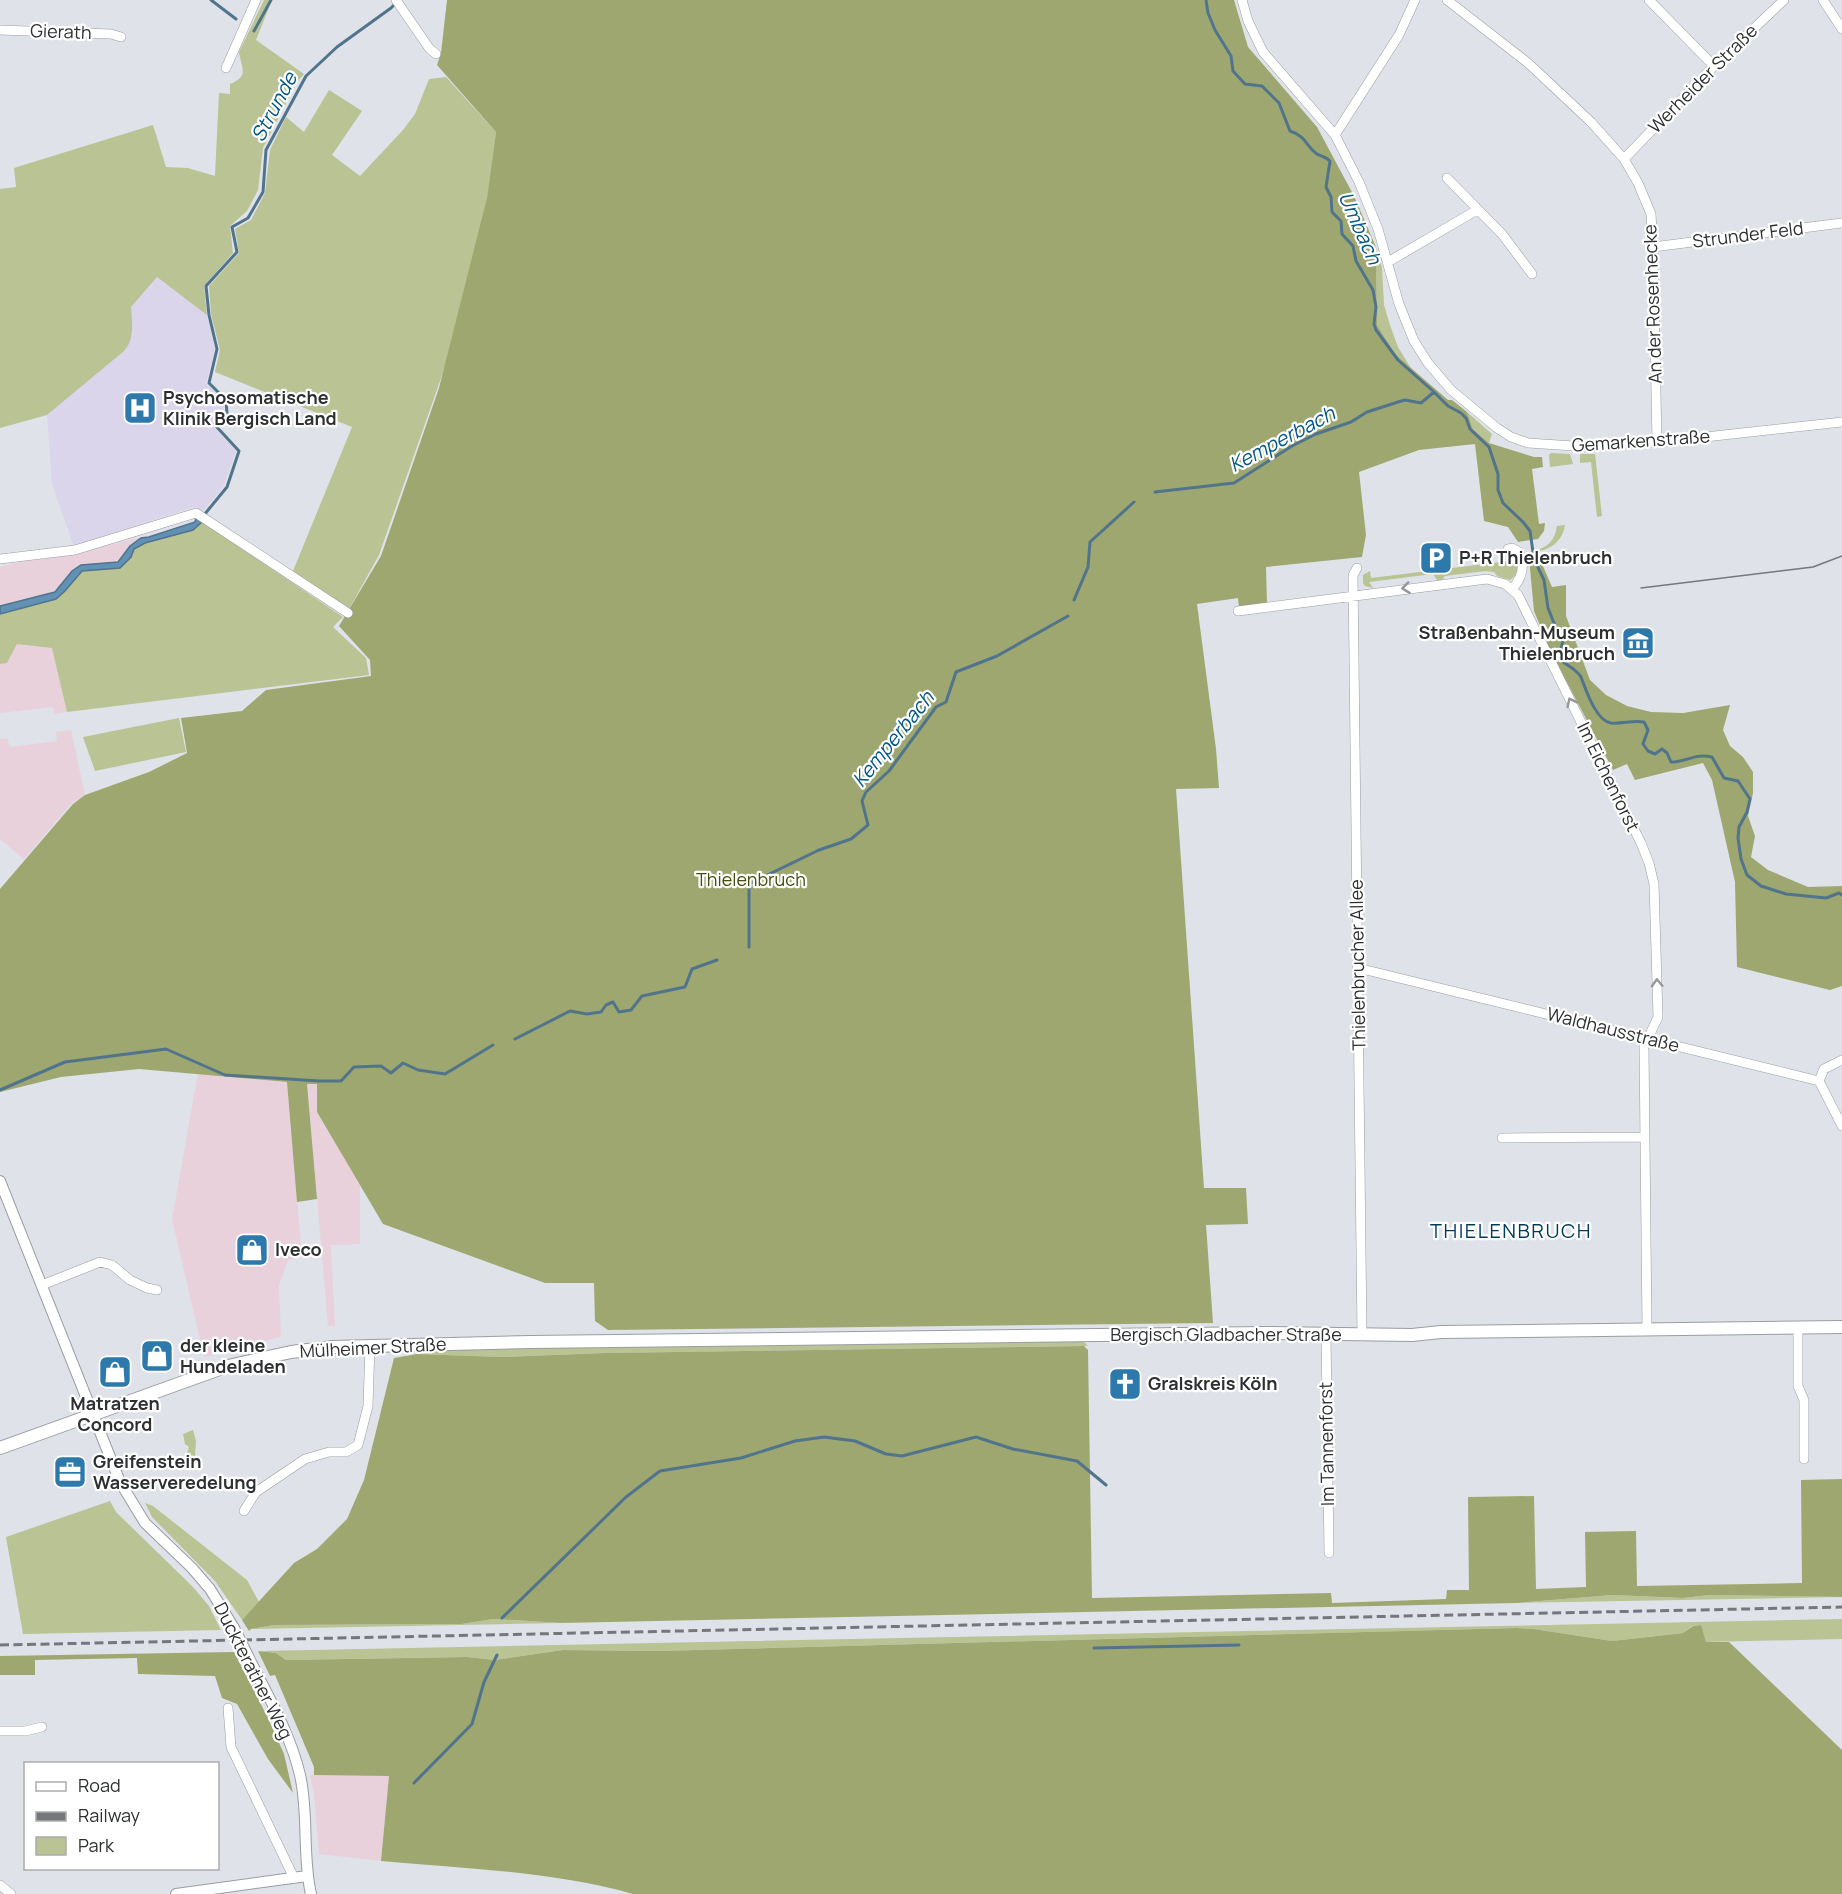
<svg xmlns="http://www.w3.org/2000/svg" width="1842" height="1894" font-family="Manrope,sans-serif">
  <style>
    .commercial { fill: #e9d1db }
    .medical { fill: #dad5ea }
    .green { fill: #bac393 }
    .forest { fill: #9ea770 }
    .water { fill: #6191b5; stroke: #51748d; stroke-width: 1.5 }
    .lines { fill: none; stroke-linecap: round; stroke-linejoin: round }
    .stream { stroke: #51748d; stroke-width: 3 }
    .minor-casing { stroke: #999da3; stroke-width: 10 }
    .tertiary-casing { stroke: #999da3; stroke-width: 12 }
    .secondary-casing { stroke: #999da3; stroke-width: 14 }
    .minor { stroke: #fff; stroke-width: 9 }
    .tertiary { stroke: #fff; stroke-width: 10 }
    .secondary { stroke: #fff; stroke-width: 12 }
    .tram { stroke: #75777b; stroke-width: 1.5 }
    .rail { stroke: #75777b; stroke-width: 3; stroke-dasharray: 9 4.5; stroke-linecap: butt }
    .tertiary-bridge-casing { stroke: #999da3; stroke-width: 12; stroke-linecap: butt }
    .tertiary-bridge { stroke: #fff; stroke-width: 10 }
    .oneway { stroke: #969798 }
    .labels { text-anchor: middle; stroke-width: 4.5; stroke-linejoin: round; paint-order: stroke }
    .street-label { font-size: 18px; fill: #2d2f31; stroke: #fff }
    .poi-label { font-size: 18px; font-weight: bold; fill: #2d2f31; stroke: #fff; text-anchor: start }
    .park-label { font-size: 18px; fill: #474e0d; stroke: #fff }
    .water-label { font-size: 20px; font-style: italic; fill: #005787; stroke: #fff }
    .neighbourhood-label { font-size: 20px; letter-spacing: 1.5px; fill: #003b5c; stroke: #fff }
  </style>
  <rect width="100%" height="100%" fill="#dfe2e9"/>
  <path class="commercial" d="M 180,527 L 149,537 L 141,538 L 130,546 L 118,562 L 81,565 L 55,592 L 0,606 L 0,567 L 31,559 L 76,554 Z
    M 17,643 L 53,648 L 67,712 L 54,714 L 53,707 L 0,713 L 0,664 L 7,663 Z
    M 71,730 L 85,795 L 72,803 L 24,859 L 0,839 L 0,739 L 7,738 L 10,747 L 57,741 L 56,732 Z
    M 198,1073 L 287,1082 L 302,1257 L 288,1260 L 279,1285 L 281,1337 L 204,1357 L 172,1219 Z
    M 307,1083 L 317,1084 L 317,1112 L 360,1183 L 360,1244 L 331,1245 L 335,1326 L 328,1326 Z
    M 310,1775 L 389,1775 L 381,1861 L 319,1854 L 314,1794 Z"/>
  <path class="medical" d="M 157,277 L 207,315 L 215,350 L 206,383 L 223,401 L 224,414 L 211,424 L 236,451 L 223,487 L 203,511 L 193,507 L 74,547 L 52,484 L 47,415 L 124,351 L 132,335 L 131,307 Z"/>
  <path class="green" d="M 264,0 L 272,0 L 256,40 L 304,74 L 297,82 L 263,148 L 258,190 L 247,211 L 230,226 L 233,253 L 204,286 L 207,315 L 157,277 L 131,307 C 132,323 135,339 124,351 L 47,415 L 0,428 L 0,189 L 16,187 L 14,168 L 153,125 L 166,167 L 188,168 L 215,176 L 219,93 L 230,94 L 230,84 C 250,76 241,67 239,52 Z
    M 446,77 L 496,132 L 482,237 L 447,361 L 379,555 L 349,609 L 293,571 L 352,427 L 215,372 L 220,350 L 211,314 L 209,286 L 239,253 L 235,229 L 251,220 L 265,193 L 270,150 L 286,117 L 304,132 L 329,90 L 362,111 L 332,155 L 360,176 L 403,130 L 415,114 L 429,79 Z
    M 1376,247 L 1382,268 L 1384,305 L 1390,325 L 1398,347 L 1412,370 L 1396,355 L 1377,325 Z
    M 1467,412 L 1492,434 L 1489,443 L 1473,429 Z
    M 1551,453 L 1570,454 L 1573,464 L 1550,467 L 1549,455 Z
    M 1580,454 L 1595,454 L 1602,516 L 1597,517 L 1591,462 L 1580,463 Z
    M 202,522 L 343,617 L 333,627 L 366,658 L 369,675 L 67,712 L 52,648 L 17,644 L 7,663 L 0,664 L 0,614 L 56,599 L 65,591 L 82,571 L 120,568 L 131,557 L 134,549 L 145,543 L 193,530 Z
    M 1565,525 C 1563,541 1549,552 1533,551 C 1547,548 1555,541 1557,526 Z
    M 1508,553 C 1523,556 1521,573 1510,580 L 1497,576 L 1494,572 L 1485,571 L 1445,576 L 1442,580 L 1437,580 L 1433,574 L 1369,582 L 1373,588 L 1365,586 L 1363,583 L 1363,575 L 1370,571 L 1371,578 L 1509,561 Z
    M 179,718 L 186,752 L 95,771 L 83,737 Z
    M 1083,1341 L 1088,1346 L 605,1353 L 502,1357 L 417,1354 L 452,1348 Z
    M 193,1430 L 196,1441 L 195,1457 L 187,1453 L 189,1447 L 185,1444 L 183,1434 Z
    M 110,1501 L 116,1512 L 192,1586 L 209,1606 L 221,1630 L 23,1634 L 6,1537 Z
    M 145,1503 L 153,1506 L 247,1580 L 259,1602 L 242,1620 L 215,1581 L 152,1517 Z
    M 1613,1595 L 1683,1598 L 1710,1595 L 1842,1597 L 1516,1603 Z
    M 493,1619 L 562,1623 L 251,1629 L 274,1625 L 462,1624 Z
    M 1842,1619 L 1842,1639 L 1706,1642 L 1700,1625 L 1692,1626 L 1683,1633 L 1612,1641 L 1534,1629 L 1516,1628 L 657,1651 L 563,1650 L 495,1660 L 467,1657 L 286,1660 L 276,1653 L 260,1651 Z"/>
  <path class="forest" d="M 447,0 L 1234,0 L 1248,47 L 1317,127 L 1354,196 L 1376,247 L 1377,325 L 1396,355 L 1448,400 L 1452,400 L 1467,412 L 1473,429 L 1489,443 L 1534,457 L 1542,457 L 1543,467 L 1532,469 L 1539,524 L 1545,523 L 1544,531 L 1538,539 L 1518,542 L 1508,527 L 1484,521 L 1475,444 L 1419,450 L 1359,472 L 1366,535 L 1362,557 L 1266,567 L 1267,604 L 1239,608 L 1238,598 L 1197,604 L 1216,749 L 1219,788 L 1176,789 L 1204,1188 L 1246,1188 L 1248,1224 L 1206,1225 L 1213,1323 L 608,1330 L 595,1321 L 594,1283 L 545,1283 L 383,1224 L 317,1112 L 317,1084 L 307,1084 L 317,1199 L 297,1202 L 287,1082 L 139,1069 L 61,1077 L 0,1092 L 0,889 L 73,804 L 85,795 L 149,772 L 187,753 L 181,718 L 242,711 L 266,690 L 371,676 L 370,660 L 339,626 L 381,556 L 439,388 L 487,198 L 496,132 L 437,65 L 441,53 Z
    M 1539,557 L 1552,587 L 1566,585 L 1566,616 L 1590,680 L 1606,695 L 1627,706 L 1651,712 L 1683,713 L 1730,705 L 1723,730 L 1730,746 L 1743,757 L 1753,772 L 1753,793 L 1748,816 L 1755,836 L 1751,857 L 1768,870 L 1808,887 L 1842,886 L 1842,986 L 1830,990 L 1737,967 L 1735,882 L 1712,780 L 1703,763 L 1635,780 L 1627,764 L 1613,770 L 1551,652 L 1534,611 L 1529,558 Z
    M 1084,1346 L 1088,1350 L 1092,1598 L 1331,1593 L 1332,1603 L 1446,1599 L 1447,1590 L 1469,1590 L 1468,1497 L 1534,1496 L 1536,1589 L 1586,1587 L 1585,1532 L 1636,1531 L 1637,1586 L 1802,1583 L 1801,1480 L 1842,1479 L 1842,1597 L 1710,1595 L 1683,1598 L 1613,1595 L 1516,1603 L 562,1623 L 493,1619 L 462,1624 L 274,1625 L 251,1629 L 249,1631 L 242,1620 L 294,1563 L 317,1549 L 347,1519 L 364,1480 L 394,1358 L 417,1354 L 502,1357 L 605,1353 Z
    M 1701,1625 L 1706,1642 L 1729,1642 L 1842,1750 L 1842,1894 L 633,1894 C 552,1871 465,1869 381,1861 L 389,1776 L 314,1775 L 314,1767 L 275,1675 L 270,1676 L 258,1651 L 276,1653 L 286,1660 L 467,1657 L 495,1660 L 563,1650 L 657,1651 L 1516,1628 L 1534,1629 L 1612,1641 L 1683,1633 L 1693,1626 Z
    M 234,1652 L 267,1716 L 284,1754 L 293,1793 L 268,1759 L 237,1704 L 222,1698 L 215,1676 L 138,1674 L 137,1658 L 35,1660 L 35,1675 L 0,1675 L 0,1656 Z"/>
  <path class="water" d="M 196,518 L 202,522 L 193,530 L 145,543 L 134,549 L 131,557 L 120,568 L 82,571 L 65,591 L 56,599 L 0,614 L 0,606 L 55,592 L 72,571 L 81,565 L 118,562 L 130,546 L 141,538 L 149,537 L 195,522 Z"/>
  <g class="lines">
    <path class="stream" d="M 211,0 L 236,19
      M 1206,0 L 1208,13 L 1215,30 L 1231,56 L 1233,71 L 1245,84 L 1262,86 L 1279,103 L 1290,131 C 1308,137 1305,146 1317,154 C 1322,157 1325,156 1330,161 L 1326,187 L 1331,197 L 1332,212 L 1341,221 L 1342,234 L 1353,246 L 1356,261 L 1373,290 L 1376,307 L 1374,324 L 1376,330 L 1398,360 L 1434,392
      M 254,31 L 271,0
      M 1155,492 L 1234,483 L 1292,446 L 1316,434 L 1351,422 L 1367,412 L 1398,402 L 1405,400 L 1421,403 L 1434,392 L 1448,406 L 1461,413 L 1466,418 L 1470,429 L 1489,447 L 1498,474 L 1498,490 L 1503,503 L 1523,522 L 1530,531 L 1534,559 L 1544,580 L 1548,608 L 1556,628 L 1564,636 L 1561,649 L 1563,662 C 1569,666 1578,671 1581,677 C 1586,690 1596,721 1611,723 C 1622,724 1633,720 1644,722 L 1648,730 L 1643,744 L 1648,751 L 1655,754 L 1662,749 L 1667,753 L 1671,762 C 1687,762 1695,753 1712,757 L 1724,778 L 1738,781 L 1750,799 L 1747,812 L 1739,827 L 1738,838 L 1741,859 L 1747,875 L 1761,886 L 1786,894 L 1826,898 L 1839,893 L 1842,895
      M 204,515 L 227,487 L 239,451 L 214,424 L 227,414 L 226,400 L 209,383 L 217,349 L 209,315 L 206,286 L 237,252 L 232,227 L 248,218 L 263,192 L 266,150 L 306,76 L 337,47 L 391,8 L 396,3
      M 1074,600 L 1088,567 L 1090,542 L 1134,502
      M 749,947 L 749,884 L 819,850 L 851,839 L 868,825 L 862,801 L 866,792 L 889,771 L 936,707 L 946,702 L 956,672 L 997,656 L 1068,616
      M 515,1039 L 570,1011 L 587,1014 L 601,1012 L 606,1005 L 613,1002 L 619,1012 L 631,1010 L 642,996 L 685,987 L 692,969 L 717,960
      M 0,1090 L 65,1062 L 166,1049 L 225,1075 L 319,1081 L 341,1081 L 354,1067 L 381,1066 L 391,1073 L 403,1063 L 418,1070 L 445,1074 L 493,1045
      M 502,1618 L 626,1497 L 660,1471 L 741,1458 L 795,1441 L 824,1437 L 855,1441 L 886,1454 L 902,1456 L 976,1437 L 1013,1449 L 1077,1461 L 1106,1485
      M 1094,1648 L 1239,1645
      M 414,1783 L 472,1724 L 484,1682 L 497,1655"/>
    <defs>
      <path id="minor" d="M 396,0 L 429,48 L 436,54
        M 1242,0 L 1248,21 L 1263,52 L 1335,135 L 1359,182 L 1378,229 L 1399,304 L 1414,341 L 1428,363 L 1451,390 L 1497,428 L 1511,437 L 1528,443 L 1589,447 L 1669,441 L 1842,422
        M 1447,0 L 1528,63 L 1591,122 L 1624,159 L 1638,183 L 1651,214 L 1653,247 L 1657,442
        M 1649,0 L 1714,66
        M 1823,0 L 1842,29
        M 0,30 L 111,34 L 121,37
        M 226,68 L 256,0
        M 1335,135 L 1399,35 L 1415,0
        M 1624,159 L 1714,66 L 1784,0
        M 1447,178 L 1502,234 L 1532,274
        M 1653,247 L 1842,223
        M 1388,262 L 1477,210
        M 1508,549 L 1512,548 L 1519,552 C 1526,566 1522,578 1512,589
        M 0,559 L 75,550 L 196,513 L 348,613
        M 1357,568 L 1353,575 L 1362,1335
        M 1238,611 L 1487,579 L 1505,584 L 1518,595 L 1641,843 L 1649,863 L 1654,884 L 1658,1017 L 1644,1047 L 1647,1329
        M 1358,968 L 1819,1081 L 1842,1126
        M 1819,1081 L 1824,1069 L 1842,1060
        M 1502,1138 L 1645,1137
        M 42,1285 L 100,1262 L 112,1265 L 130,1280 L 147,1288 L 157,1290
        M 1798,1328 L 1798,1386 L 1804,1400 L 1804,1459
        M 1326,1334 L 1329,1553
        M 244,1511 L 256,1492 L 305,1459 L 329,1452 L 346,1452 L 358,1445 L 368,1406 L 370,1345
        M 228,1708 L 231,1747 L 294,1878
        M 0,1731 L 25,1731 L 42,1727
        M 0,1885 L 11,1894"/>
      <path id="tertiary" d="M 0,1181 L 120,1482 L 145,1523 L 192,1568 L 210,1589 L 234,1628
        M 246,1652 C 265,1691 290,1732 300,1775 C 309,1814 302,1855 311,1894
        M 176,1894 L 307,1876"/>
      <path id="secondary" d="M 0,1448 L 228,1366 L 291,1352 L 333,1347 L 530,1342 L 1266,1333 L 1412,1335 L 1441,1332 L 1842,1327"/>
    </defs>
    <use href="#minor" class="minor-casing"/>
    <use href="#tertiary" class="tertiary-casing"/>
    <use href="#secondary" class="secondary-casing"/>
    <use href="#minor" class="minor"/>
    <use href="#tertiary" class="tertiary"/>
    <use href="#secondary" class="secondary"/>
    <path class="tram" d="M 1641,588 L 1813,567 L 1842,556"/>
    <path class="rail" d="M 0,1645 L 1842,1607"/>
    <defs>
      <path id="tertiary-bridge" d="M 234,1628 L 246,1652"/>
    </defs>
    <use href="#tertiary-bridge" class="tertiary-bridge-casing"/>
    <use href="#tertiary-bridge" class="tertiary-bridge"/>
  </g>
  <defs><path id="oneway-chevron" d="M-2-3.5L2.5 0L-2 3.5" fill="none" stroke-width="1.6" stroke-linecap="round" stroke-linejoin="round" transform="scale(1.5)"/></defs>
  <g class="oneway">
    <use href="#oneway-chevron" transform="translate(1406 588) rotate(173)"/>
    <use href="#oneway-chevron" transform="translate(1571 702) rotate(-116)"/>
    <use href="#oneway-chevron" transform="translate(1657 983) rotate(-92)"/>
  </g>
  <defs>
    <symbol id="hospital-square" viewBox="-11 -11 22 22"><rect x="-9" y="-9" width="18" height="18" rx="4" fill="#2d79ab" stroke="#fff"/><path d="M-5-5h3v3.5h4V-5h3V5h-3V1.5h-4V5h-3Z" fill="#fff"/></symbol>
    <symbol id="parking-square" viewBox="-11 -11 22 22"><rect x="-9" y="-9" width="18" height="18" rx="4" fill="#2d79ab" stroke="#fff"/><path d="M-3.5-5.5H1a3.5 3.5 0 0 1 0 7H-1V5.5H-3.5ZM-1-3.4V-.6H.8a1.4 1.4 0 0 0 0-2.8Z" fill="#fff"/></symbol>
    <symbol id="museum-square" viewBox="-11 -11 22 22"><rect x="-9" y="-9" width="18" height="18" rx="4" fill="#2d79ab" stroke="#fff"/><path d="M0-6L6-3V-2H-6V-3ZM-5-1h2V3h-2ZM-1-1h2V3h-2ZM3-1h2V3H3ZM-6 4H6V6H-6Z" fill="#fff"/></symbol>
    <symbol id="shop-square" viewBox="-11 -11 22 22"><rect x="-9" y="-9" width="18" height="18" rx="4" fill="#2d79ab" stroke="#fff"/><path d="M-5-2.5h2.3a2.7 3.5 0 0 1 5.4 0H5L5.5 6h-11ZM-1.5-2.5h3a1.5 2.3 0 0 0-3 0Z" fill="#fff"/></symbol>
    <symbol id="church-square" viewBox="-11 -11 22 22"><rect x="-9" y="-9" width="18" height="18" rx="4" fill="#2d79ab" stroke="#fff"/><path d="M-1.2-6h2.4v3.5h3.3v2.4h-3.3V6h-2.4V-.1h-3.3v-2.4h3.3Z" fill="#fff"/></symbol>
    <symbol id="office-square" viewBox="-11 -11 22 22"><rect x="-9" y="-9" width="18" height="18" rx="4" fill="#2d79ab" stroke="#fff"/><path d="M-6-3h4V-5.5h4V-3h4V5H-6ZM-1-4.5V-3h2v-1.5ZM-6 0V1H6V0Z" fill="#fff"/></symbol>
  </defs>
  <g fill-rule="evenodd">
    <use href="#hospital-square" x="121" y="389" width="38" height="38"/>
    <use href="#parking-square" x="1417" y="539" width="38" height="38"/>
    <use href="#museum-square" x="1619" y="624" width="38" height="38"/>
    <use href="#shop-square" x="233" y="1231" width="38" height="38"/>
    <use href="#shop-square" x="138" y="1337" width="38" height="38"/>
    <use href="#shop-square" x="96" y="1353" width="38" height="38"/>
    <use href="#church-square" x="1106" y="1365" width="38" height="38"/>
    <use href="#office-square" x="51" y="1453" width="38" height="38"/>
  </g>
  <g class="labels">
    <g class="street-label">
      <text transform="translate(61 32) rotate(2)" y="6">Gierath</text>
      <text transform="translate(1703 79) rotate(-45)" y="6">Werheider Straße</text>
      <text transform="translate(1748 235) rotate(-7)" y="6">Strunder Feld</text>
      <text transform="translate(1653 304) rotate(-92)" y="6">An der Rosenhecke</text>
      <text transform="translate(1641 441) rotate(-4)" y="6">Gemarkenstraße</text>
      <text transform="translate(1608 777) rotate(64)" y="6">Im Eichenforst</text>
      <text transform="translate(1358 965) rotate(-91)" y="6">Thielenbrucher Allee</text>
      <text transform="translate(1613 1030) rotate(14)" y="6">Waldhausstraße</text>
      <text x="1226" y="1341">Bergisch Gladbacher Straße</text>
      <text transform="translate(373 1348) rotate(-3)" y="6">Mülheimer Straße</text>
      <text transform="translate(1327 1444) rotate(-91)" y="6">Im Tannenforst</text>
      <text transform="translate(253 1671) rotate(63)" y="6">Duckterather Weg</text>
    </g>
    <g class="poi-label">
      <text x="163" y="404">Psychosomatische<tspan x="163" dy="21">Klinik Bergisch Land</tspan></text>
      <text x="1459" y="564">P+R Thielenbruch</text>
      <text x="1615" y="639" text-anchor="end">Straßenbahn-Museum<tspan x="1615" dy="21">Thielenbruch</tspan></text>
      <text x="275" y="1256">Iveco</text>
      <text x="180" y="1352">der kleine<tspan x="180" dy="21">Hundeladen</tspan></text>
      <text x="1148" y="1390">Gralskreis Köln</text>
      <text x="115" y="1410" text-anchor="middle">Matratzen<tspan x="115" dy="21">Concord</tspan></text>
      <text x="93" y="1468">Greifenstein<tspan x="93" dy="21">Wasserveredelung</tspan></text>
    </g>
    <g class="park-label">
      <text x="751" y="886">Thielenbruch</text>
    </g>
    <g class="water-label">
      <text transform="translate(274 107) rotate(-62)" y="7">Strunde</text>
      <text transform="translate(1360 228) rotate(66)" y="7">Umbach</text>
      <text transform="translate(1282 439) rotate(-28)" y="7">Kemperbach</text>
      <text transform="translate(893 739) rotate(-51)" y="7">Kemperbach</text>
    </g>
    <g class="neighbourhood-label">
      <text x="1511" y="1238">THIELENBRUCH</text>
    </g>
  </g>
  <rect x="24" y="1762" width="195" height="108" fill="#ffffff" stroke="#abacad" stroke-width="1.5"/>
  <rect x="36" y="1782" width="30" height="9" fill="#ffffff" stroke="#abacad" stroke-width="1.5"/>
  <text x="78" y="1792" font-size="18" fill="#2d2f31">Road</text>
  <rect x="36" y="1812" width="30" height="9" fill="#75777b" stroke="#abacad" stroke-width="1.5"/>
  <text x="78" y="1822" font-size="18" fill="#2d2f31">Railway</text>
  <rect x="36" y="1837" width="30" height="18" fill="#bac393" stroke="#abacad" stroke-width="1.5"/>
  <text x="78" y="1852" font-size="18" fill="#2d2f31">Park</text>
</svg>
